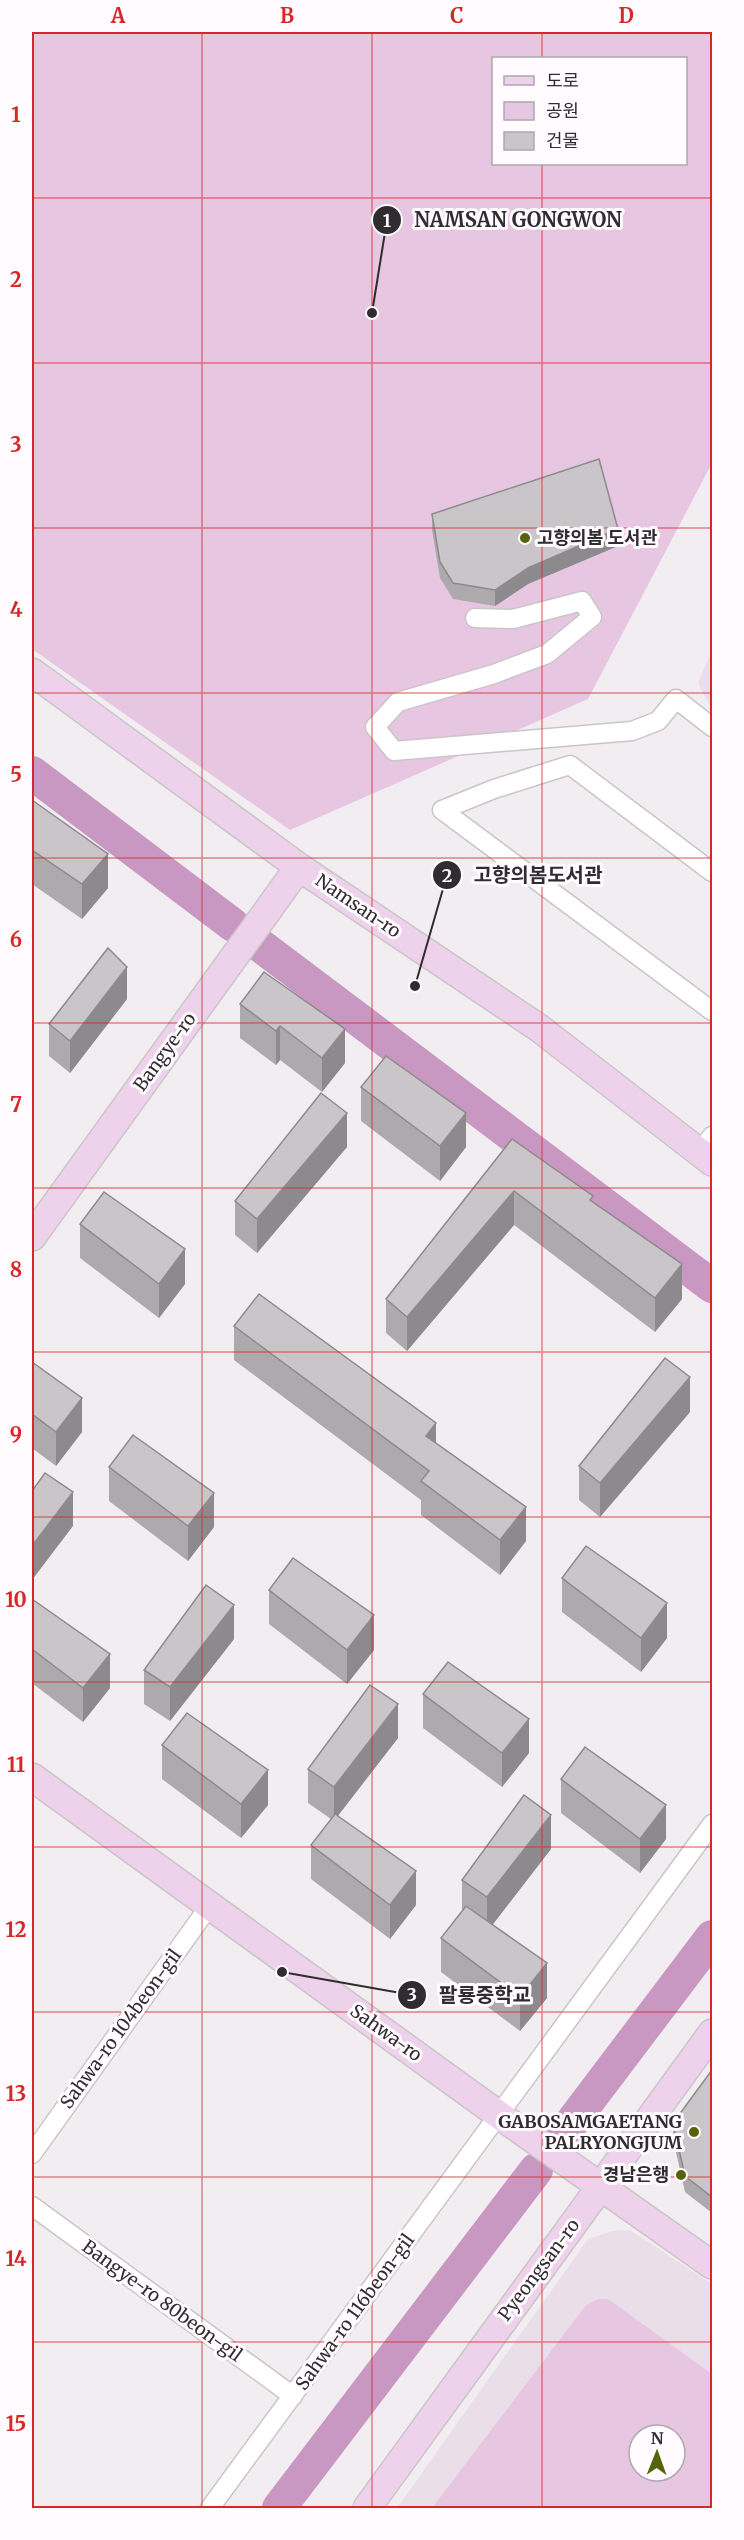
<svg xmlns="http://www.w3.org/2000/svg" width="744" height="2540" font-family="Merriweather,'Noto Sans KR',serif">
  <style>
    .built { fill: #eadfe9; fill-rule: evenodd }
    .green { fill: #e7c6e2; fill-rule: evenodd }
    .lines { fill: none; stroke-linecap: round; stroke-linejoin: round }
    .river { stroke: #c898c2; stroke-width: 34 }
    .street-casing { stroke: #cac5c9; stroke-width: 21 }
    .secondary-casing { stroke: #cac5c9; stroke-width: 30 }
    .street { stroke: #fff; stroke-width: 18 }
    .secondary { stroke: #eed2eb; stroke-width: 27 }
    .wall { fill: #aea9ad }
    .shaded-wall { fill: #8d8a8d }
    .building { fill: #cac5c9; stroke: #8d8a8d; stroke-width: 1.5 }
    .grid { fill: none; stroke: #d62828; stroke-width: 1.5; stroke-opacity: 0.55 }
    .poi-dot { fill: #53640d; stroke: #fffbfe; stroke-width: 2 }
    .labels { text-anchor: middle; stroke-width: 6; stroke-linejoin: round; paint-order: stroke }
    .poi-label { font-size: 18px; font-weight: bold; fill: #2f2d2f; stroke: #fffbfe; text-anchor: end }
    .street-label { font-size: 18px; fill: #2f2d2f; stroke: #fffbfe }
    .leader { fill: none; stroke: #2f2d2f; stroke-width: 2 }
    .callout-dot { fill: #2f2d2f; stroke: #fffbfe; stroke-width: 2 }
    .mark-label { font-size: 18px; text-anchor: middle; font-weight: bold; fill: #fff }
    .callout-label { font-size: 20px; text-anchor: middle; font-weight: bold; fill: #2f2d2f; stroke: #fffbfe; stroke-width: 6; stroke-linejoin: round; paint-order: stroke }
    .neatline { fill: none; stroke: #d62828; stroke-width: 2 }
    .grid-label { font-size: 20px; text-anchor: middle; font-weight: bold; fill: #d62828 }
  </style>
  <rect width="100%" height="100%" fill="#f2edf1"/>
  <path class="built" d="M 712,650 L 712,708 L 708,703 L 698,683 Z
    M 630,2230 L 712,2284 L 712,2508 L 397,2508 L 588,2239 L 612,2231 ZM 639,2435 L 675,2435 L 675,2471 L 639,2471 Z"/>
  <path class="green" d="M 32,32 L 712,32 L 712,463 L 588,699 L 290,830 L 32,649 ZM 494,58 L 686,58 L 686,164 L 494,164 Z
    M 598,2299 L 608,2299 L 712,2374 L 712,2508 L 432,2508 L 586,2305 ZM 639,2435 L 675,2435 L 675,2471 L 639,2471 Z"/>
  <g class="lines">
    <path class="river" d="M 32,773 L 233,925
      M 261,946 L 712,1286
      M 557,2142 L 712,1937
      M 279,2508 L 536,2170"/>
    <defs>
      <path id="street" d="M 475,618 L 513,619 L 582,601 L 592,617 L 547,654 L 494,674 L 398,702 L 375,727 L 394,751 L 632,731 L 658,721 L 676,699 L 712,727
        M 442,810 L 712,1011
        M 442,810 L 494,789 L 570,765 L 712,872
        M 700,1152 L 712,1136
        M 32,2154 L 210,1905
        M 32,2206 L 293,2396
        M 210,2508 L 712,1824"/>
      <path id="secondary" d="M 32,672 L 299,867 L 539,1028 L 712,1162
        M 32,1237 L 299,867
        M 32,1777 L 499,2115 L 712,2265
        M 367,2508 L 712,2033"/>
    </defs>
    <use href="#street" class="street-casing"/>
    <use href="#secondary" class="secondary-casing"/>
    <use href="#street" class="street"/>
    <use href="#secondary" class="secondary"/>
  </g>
  <path class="wall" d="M 432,514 L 618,546 L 528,584 L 495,606 L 453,599 L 440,578 L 432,530 Z
    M 32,800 L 108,888 L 82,919 L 32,884 Z
    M 127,999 L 70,1073 L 49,1056 L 49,1024 Z
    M 240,1004 L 345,1063 L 322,1092 L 280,1060 L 276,1065 L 240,1038 Z
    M 361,1087 L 466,1147 L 440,1181 L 361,1121 Z
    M 512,1139 L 593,1202 L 682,1299 L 655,1332 L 514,1225 L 407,1351 L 386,1333 L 386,1299 Z
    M 347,1147 L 257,1253 L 235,1235 L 235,1201 Z
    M 80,1224 L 185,1284 L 159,1318 L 80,1258 Z
    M 234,1326 L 436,1443 L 526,1541 L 500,1575 L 421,1515 L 421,1500 L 234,1360 Z
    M 32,1362 L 82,1432 L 56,1466 L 32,1448 Z
    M 690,1412 L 600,1517 L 579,1500 L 579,1466 Z
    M 109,1467 L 214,1527 L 188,1561 L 109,1501 Z
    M 562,1578 L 667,1638 L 641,1672 L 562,1612 Z
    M 269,1590 L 374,1650 L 347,1684 L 269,1624 Z
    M 32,1599 L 110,1688 L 83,1722 L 32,1683 Z
    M 234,1639 L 170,1721 L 144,1704 L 144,1670 Z
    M 423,1694 L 529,1753 L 502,1787 L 423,1728 Z
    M 398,1738 L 338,1815 L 416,1905 L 390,1939 L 311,1879 L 311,1845 L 331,1819 L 308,1803 L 308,1769 Z
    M 162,1745 L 268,1805 L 241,1838 L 162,1779 Z
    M 561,1779 L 666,1839 L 640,1873 L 561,1813 Z
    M 551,1849 L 492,1925 L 547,1998 L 520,2031 L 441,1972 L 441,1938 L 462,1911 L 462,1880 Z
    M 712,2070 L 712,2213 L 685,2192 L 673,2139 L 673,2123 Z"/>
  <path class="shaded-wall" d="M 618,529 L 618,546 L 528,584 L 495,606 L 495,590 L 528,568 Z
    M 108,854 L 108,888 L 82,919 L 82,884 Z
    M 127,967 L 127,999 L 70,1073 L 70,1041 Z
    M 280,1026 L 280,1060 L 276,1065 L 276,1031 Z
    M 345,1029 L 345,1063 L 322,1092 L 322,1058 Z
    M 347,1113 L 347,1147 L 257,1253 L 257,1219 Z
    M 466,1113 L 466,1147 L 440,1181 L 440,1146 Z
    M 514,1191 L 514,1225 L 407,1351 L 407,1317 Z
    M 185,1249 L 185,1284 L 159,1318 L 159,1284 Z
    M 682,1264 L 682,1299 L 655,1332 L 655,1298 Z
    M 690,1377 L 690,1412 L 600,1517 L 600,1483 Z
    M 82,1398 L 82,1432 L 56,1466 L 56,1432 Z
    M 436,1423 L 436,1457 L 426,1470 L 426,1436 Z
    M 73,1492 L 73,1526 L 32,1580 L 32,1546 Z
    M 214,1493 L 214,1527 L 188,1561 L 188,1526 Z
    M 526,1507 L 526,1541 L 500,1575 L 500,1540 Z
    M 667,1603 L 667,1638 L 641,1672 L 641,1638 Z
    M 234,1605 L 234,1639 L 170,1721 L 170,1687 Z
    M 374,1615 L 374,1650 L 347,1684 L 347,1650 Z
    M 110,1654 L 110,1688 L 83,1722 L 83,1688 Z
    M 398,1704 L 398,1738 L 334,1821 L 334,1787 Z
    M 529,1719 L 529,1753 L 502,1787 L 502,1753 Z
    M 268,1770 L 268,1805 L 241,1838 L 241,1804 Z
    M 666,1805 L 666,1839 L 640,1873 L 640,1839 Z
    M 551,1815 L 551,1849 L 487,1932 L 487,1897 Z
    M 416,1871 L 416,1905 L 390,1939 L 390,1905 Z
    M 547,1963 L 547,1998 L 520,2031 L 520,1997 Z"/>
  <path class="building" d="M 599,459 L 618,529 L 528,568 L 495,590 L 453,583 L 440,562 L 432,514 Z
    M 32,800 L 108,854 L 82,884 L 32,850 Z
    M 108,948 L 127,967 L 70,1041 L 49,1024 Z
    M 264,972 L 345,1029 L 322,1058 L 280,1026 L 276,1031 L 240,1004 Z
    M 386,1056 L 466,1113 L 440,1146 L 361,1087 Z
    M 321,1093 L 347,1113 L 257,1219 L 235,1201 Z
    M 512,1139 L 593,1196 L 590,1200 L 682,1264 L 655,1298 L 514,1191 L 407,1317 L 386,1299 Z
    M 104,1192 L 185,1249 L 159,1284 L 80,1224 Z
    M 259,1294 L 436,1423 L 426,1436 L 526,1507 L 500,1540 L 421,1481 L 429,1471 L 234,1326 Z
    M 665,1358 L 690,1377 L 600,1483 L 579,1466 Z
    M 32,1362 L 82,1398 L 56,1432 L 32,1414 Z
    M 133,1435 L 214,1493 L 188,1526 L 109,1467 Z
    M 45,1473 L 73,1492 L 32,1546 L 32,1491 Z
    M 586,1546 L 667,1603 L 641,1638 L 562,1578 Z
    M 293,1558 L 374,1615 L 347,1650 L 269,1590 Z
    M 206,1585 L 234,1605 L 170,1687 L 144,1670 Z
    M 32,1599 L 110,1654 L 83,1688 L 32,1649 Z
    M 448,1662 L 529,1719 L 502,1753 L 423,1694 Z
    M 370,1685 L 398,1704 L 334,1787 L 308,1769 Z
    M 187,1713 L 268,1770 L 241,1804 L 162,1745 Z
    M 585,1747 L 666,1805 L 640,1839 L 561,1779 Z
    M 524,1795 L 551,1815 L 487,1897 L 462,1880 Z
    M 335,1814 L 416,1871 L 390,1905 L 311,1845 Z
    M 466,1906 L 547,1963 L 520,1997 L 441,1938 Z
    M 712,2070 L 712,2197 L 685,2176 L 673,2123 Z"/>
  <path class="grid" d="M 202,32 L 202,2508M 372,32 L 372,2508M 542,32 L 542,58M 542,164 L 542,2508M 32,198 L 712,198M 32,363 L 712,363M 32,528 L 712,528M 32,693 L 712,693M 32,858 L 712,858M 32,1023 L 712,1023M 32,1188 L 712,1188M 32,1352 L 712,1352M 32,1517 L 712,1517M 32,1682 L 712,1682M 32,1847 L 712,1847M 32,2012 L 712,2012M 32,2177 L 712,2177M 32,2342 L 712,2342"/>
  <g class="poi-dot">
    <circle cx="525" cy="538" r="6"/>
    <circle cx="694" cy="2132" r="6"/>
    <circle cx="681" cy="2175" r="6"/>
  </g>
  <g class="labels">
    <g class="poi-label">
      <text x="537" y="544" text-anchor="start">고향의봄 도서관</text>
      <text x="682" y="2128">GABOSAMGAETANG<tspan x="682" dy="21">PALRYONGJUM</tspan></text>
      <text x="669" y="2181">경남은행</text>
    </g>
    <g class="street-label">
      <text transform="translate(358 906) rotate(34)" y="6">Namsan-ro</text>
      <text transform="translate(165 1052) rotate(-54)" y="6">Bangye-ro</text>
      <text transform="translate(121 2029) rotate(-54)" y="6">Sahwa-ro 104beon-gil</text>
      <text transform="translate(386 2033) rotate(36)" y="6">Sahwa-ro</text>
      <text transform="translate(539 2270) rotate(-53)" y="6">Pyeongsan-ro</text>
      <text transform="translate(162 2301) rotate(36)" y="6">Bangye-ro 80beon-gil</text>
      <text transform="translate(355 2312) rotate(-54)" y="6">Sahwa-ro 116beon-gil</text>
    </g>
  </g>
  <path class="leader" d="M372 313L387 220M415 986L447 875M282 1972L412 1995"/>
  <g class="callout-dot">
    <circle cx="372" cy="313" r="6"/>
    <circle cx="415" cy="986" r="6"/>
    <circle cx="282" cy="1972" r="6"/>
    <circle cx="387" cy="220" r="15"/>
    <circle cx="447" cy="875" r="15"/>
    <circle cx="412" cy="1995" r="15"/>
  </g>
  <g class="mark-label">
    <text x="387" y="227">1</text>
    <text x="447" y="882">2</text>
    <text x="412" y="2001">3</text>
  </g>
  <g class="callout-label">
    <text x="518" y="227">NAMSAN GONGWON</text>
    <text x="538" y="882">고향의봄도서관</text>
    <text x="485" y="2002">팔룡중학교</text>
  </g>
  <rect width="744" height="2540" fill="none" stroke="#fffbfe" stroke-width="66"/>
  <rect x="492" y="57" width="195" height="108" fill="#fffbfe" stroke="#aca9ab" stroke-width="1.5"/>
  <rect x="504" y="76" width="30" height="9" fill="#eed2eb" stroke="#aca9ab" stroke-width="1.5"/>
  <text x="546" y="87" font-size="18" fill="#2f2d2f">도로</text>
  <rect x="504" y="102" width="30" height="18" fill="#e7c6e2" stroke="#aca9ab" stroke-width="1.5"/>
  <text x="546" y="117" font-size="18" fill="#2f2d2f">공원</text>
  <rect x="504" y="132" width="30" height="18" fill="#cac5c9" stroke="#aca9ab" stroke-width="1.5"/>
  <text x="546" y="147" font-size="18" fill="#2f2d2f">건물</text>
  <g transform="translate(657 2453) rotate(1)"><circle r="28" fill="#fffbfe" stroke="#aca9ab" stroke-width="1.5"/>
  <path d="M0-4.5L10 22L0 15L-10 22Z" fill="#53640d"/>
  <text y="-9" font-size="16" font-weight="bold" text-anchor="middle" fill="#2f2d2f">N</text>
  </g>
  <rect x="33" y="33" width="678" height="2474" class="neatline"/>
  <g class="grid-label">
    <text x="118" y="23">A</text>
    <text x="287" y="23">B</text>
    <text x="457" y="23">C</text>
    <text x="626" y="23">D</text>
    <text x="16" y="122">1</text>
    <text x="16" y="287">2</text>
    <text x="16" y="452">3</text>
    <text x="16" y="617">4</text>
    <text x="16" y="782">5</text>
    <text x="16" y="947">6</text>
    <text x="16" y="1112">7</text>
    <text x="16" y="1277">8</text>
    <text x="16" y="1442">9</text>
    <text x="16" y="1607">10</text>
    <text x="16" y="1772">11</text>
    <text x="16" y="1937">12</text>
    <text x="16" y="2101">13</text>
    <text x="16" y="2266">14</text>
    <text x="16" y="2431">15</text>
  </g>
</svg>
